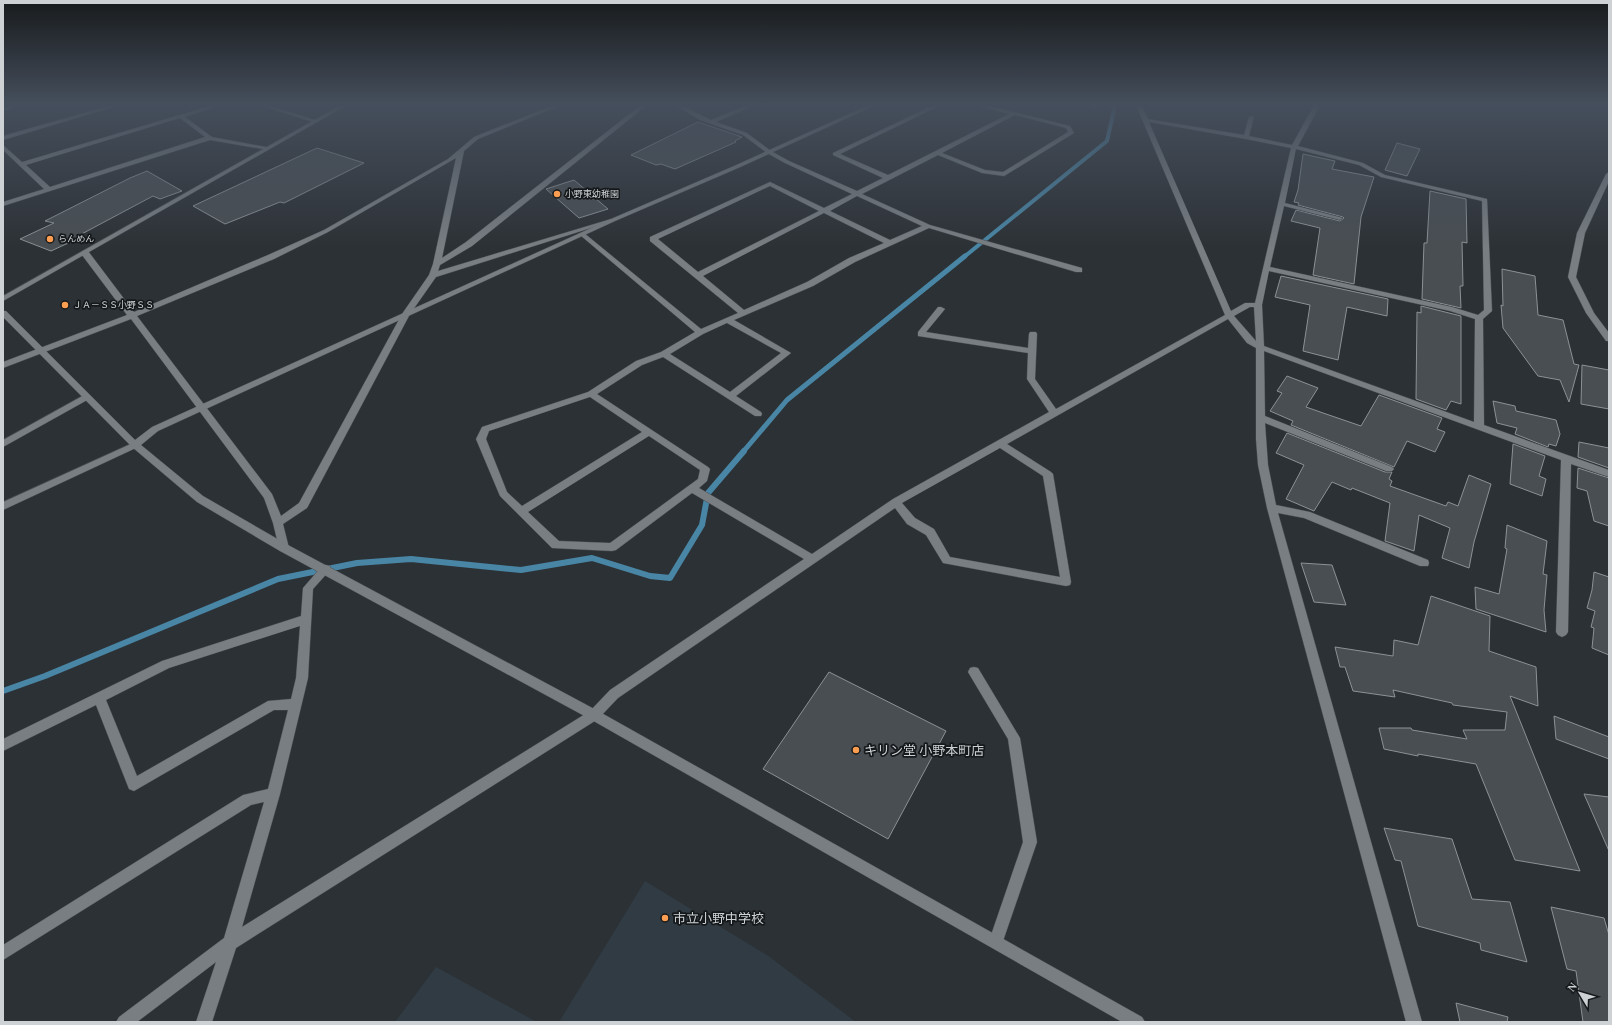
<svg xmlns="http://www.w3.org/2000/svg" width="1612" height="1025" font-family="'Times New Roman','Noto Sans JP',serif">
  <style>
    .built { fill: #303b43 }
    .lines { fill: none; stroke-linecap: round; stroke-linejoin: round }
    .stream-far2 { stroke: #4986a5; stroke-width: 4 }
    .stream-far1 { stroke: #4986a5; stroke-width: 5 }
    .stream { stroke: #4986a5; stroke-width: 6 }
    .building { fill: #484e52; stroke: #8b9296 }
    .street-casing { stroke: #484d51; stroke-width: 1 }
    .secondary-casing { stroke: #484d51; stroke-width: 1 }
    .street { fill: #787e82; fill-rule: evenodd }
    .secondary { fill: #787e82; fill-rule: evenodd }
    .poi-dot { fill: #fc9e52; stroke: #16191b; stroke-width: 1.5 }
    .labels { text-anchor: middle; stroke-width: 3.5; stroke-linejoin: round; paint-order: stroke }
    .far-poi-label { font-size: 9px; fill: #cfd2d5; stroke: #16191b; text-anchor: start }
    .near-poi-label { font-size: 13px; fill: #cfd2d5; stroke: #16191b; text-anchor: start }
  </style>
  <rect width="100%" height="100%" fill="#2c3135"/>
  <path class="built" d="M 645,881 L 767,955 L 856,1022 L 559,1022 Z
    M 436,967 L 537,1022 L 395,1022 Z"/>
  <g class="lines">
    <path class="stream-far2" d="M 964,257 L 1107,141 L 1115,105"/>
    <path class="stream-far1" d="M 743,452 L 787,400 L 965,256"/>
    <path class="stream" d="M 3,691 L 45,676 L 278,579 L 357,563 L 411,559 L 521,570 L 592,558 L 650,576 L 670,578 L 702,525 L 708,493 L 744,451"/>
  </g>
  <path class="building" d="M 698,122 L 742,137 L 735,141 L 736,142 L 675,169 L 661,164 L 656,165 L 631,155 Z
    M 1397,143 L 1420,149 L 1407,176 L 1385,170 Z
    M 317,148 L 364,163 L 284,203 L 280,202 L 225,224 L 193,206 Z
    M 1303,154 L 1335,161 L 1332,169 L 1374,177 L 1361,217 L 1354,284 L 1313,275 L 1320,228 L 1291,221 L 1296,210 L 1340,221 L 1344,218 L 1343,217 L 1298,205 L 1299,203 L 1294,202 L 1298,190 Z
    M 147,171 L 182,191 L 160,199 L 153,196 L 76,237 L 79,238 L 51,251 L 20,239 L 54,223 L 45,221 L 130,178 Z
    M 574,180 L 608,209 L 579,218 L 546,189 Z
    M 1430,191 L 1466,199 L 1467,243 L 1462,242 L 1463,286 L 1460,286 L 1461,308 L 1422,299 L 1424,243 L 1427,243 Z
    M 1502,269 L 1535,276 L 1538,315 L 1563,320 L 1574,364 L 1579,365 L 1569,402 L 1560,380 L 1538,376 L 1503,328 L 1501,305 L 1503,306 Z
    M 1281,276 L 1388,299 L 1387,316 L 1347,307 L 1338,360 L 1303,351 L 1310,305 L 1275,297 Z
    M 1421,306 L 1461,316 L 1461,404 L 1451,401 L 1446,410 L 1416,399 L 1417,312 L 1421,313 Z
    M 1582,365 L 1609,370 L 1609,409 L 1581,404 Z
    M 1287,376 L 1318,388 L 1306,407 L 1326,414 L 1361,426 L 1379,395 L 1442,418 L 1437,429 L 1445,432 L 1435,452 L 1407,441 L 1394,467 L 1291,425 L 1293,421 L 1270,411 L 1282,393 L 1277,391 Z
    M 1493,401 L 1515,406 L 1516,411 L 1556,420 L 1560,434 L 1556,446 L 1549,444 L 1548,447 L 1515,434 L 1517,428 L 1497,423 Z
    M 1287,433 L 1385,472 L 1392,472 L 1389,479 L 1392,481 L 1390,486 L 1446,506 L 1448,502 L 1458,506 L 1469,475 L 1491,484 L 1474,542 L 1469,568 L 1442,558 L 1450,528 L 1419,515 L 1414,551 L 1385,541 L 1390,503 L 1352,488 L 1351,490 L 1332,482 L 1314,511 L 1286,499 L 1304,465 L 1276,453 Z
    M 1579,442 L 1609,448 L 1609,468 L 1578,457 Z
    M 1513,444 L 1545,456 L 1539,476 L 1546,479 L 1542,496 L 1510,484 Z
    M 1578,468 L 1609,478 L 1609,526 L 1594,521 L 1587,491 L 1577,488 Z
    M 1507,525 L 1547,541 L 1543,574 L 1547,575 L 1544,610 L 1546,632 L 1476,609 L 1475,587 L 1499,594 L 1507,549 L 1505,548 Z
    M 1301,563 L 1332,565 L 1346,605 L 1314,602 Z
    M 1594,572 L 1609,577 L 1609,655 L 1592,648 L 1594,628 L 1591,627 L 1595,611 L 1587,608 L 1592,590 Z
    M 1431,596 L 1490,616 L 1489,651 L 1536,667 L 1538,706 L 1510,696 L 1580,871 L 1515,860 L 1476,764 L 1418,754 L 1418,756 L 1384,749 L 1379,728 L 1411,728 L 1412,730 L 1467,739 L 1463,730 L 1505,730 L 1507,712 L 1453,705 L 1452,703 L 1393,690 L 1395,697 L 1353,691 L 1345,667 L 1340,667 L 1335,647 L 1393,656 L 1394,640 L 1418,645 Z
    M 829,672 L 946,731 L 888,839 L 763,769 Z
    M 1554,716 L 1609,737 L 1609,759 L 1556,739 Z
    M 1584,794 L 1609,797 L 1609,851 Z
    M 1384,828 L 1452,839 L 1472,899 L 1510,902 L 1527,962 L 1481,950 L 1480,943 L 1418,926 L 1401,861 L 1395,860 Z
    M 1551,907 L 1604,918 L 1609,935 L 1609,1022 L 1583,1022 L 1576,971 L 1567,969 Z
    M 1456,1003 L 1508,1017 L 1507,1022 L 1460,1022 Z"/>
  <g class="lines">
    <defs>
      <path id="street" d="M 13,105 L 21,105 L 3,111 L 3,107 Z
        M 112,105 L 120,105 L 3,140 L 3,136 Z
        M 213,105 L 221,105 L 185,117 L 212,137 L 266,147 L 269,149 L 268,150 L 210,140 L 3,206 L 3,202 L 44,189 L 3,150 L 3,145 L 22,162 ZM 180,118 L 205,137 L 50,187 L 26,165 Z
        M 260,105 L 267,105 L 318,121 L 313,122 Z
        M 554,105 L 561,105 L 478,139 L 464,151 L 442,258 L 466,242 L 641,105 L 647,105 L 472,246 L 440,265 L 438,271 L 611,219 L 616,220 L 436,277 L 410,314 L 307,508 L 283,524 L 289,548 L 288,551 L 280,551 L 279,548 L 273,523 L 264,498 L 131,319 L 3,368 L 3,362 L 127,315 L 82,255 L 82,251 L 88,251 L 134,312 L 268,255 L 324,230 L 448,159 L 474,137 ZM 456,158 L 433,264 L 429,275 L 402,314 L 299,503 L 281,516 L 272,494 L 137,316 L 274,259 L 328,232 Z
        M 675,105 L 681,105 L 711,120 L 747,105 L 754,105 L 753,106 L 716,122 L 747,133 L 771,151 L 789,161 L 857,191 L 883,178 L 833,155 L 833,153 L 934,105 L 941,105 L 840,154 L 888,175 L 1009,114 L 979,106 L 978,105 L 986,105 L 1070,126 L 1074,133 L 1004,176 L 982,173 L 938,155 L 862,194 L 930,225 L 1082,268 L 1082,272 L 1076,272 L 929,228 L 855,262 L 813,286 L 734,320 L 791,353 L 736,396 L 761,412 L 762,414 L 761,416 L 755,416 L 663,357 L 642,365 L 597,394 L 708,467 L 710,469 L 707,481 L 699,488 L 812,554 L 893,499 L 1049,412 L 1027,379 L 1028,353 L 918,336 L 918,332 L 938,307 L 941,307 L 945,309 L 926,332 L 1028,348 L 1029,334 L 1030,332 L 1036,332 L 1037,334 L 1035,379 L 1056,409 L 1225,315 L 1136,105 L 1142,105 L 1148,119 L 1244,135 L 1249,117 L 1254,116 L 1249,136 L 1292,145 L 1314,105 L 1320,105 L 1298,146 L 1363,163 L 1385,175 L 1487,199 L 1492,311 L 1483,319 L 1484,425 L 1609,470 L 1609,477 L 1571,464 L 1568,632 L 1566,635 L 1562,637 L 1558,635 L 1556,632 L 1561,460 L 1264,351 L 1265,416 L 1392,467 L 1394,469 L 1392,471 L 1386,471 L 1265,423 L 1268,465 L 1276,505 L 1310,512 L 1428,560 L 1429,563 L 1428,566 L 1420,566 L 1304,518 L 1278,513 L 1422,1022 L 1406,1022 L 1267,508 L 1258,465 L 1256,439 L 1256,348 L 1247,343 L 1228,319 L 1007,444 L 1051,472 L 1053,474 L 1071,582 L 1070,585 L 1066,586 L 943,563 L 926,535 L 907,524 L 895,508 L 618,698 L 598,719 L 236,948 L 212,1022 L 196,1022 L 216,962 L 137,1022 L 116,1022 L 119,1017 L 224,938 L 264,802 L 251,805 L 3,960 L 3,945 L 243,795 L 268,789 L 288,710 L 274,710 L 134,791 L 129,789 L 96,705 L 3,751 L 3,739 L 162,661 L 301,616 L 303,588 L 322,566 L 326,565 L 330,566 L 331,569 L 313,589 L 308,678 L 280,794 L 242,927 L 590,711 L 610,690 L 804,559 L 692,493 L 616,550 L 612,551 L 552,548 L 500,496 L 476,439 L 482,427 L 588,392 L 636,361 L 661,352 L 695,332 L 580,235 L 580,233 L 584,233 L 701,329 L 738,313 L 650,241 L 650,237 L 770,182 L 824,208 L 852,194 L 785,163 L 767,153 L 743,135 L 700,120 ZM 1015,115 L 1066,128 L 1068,132 L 1003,172 L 985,170 L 942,153 ZM 1149,122 L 1246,139 L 1291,148 L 1255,303 L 1245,303 L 1231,311 ZM 1296,149 L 1359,165 L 1381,177 L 1482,201 L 1484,310 L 1478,315 L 1452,307 L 1270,267 L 1284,206 L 1340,220 L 1343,218 L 1285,203 ZM 770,186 L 819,211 L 698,272 L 658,239 ZM 857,196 L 922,226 L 890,240 L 830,211 ZM 824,213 L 884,243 L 849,258 L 807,282 L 744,310 L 703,276 ZM 1269,271 L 1450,311 L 1475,319 L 1474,422 L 1264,346 L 1262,305 ZM 1250,307 L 1254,307 L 1256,341 L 1234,316 ZM 727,323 L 781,353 L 730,392 L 670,354 L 703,334 ZM 590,397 L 642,432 L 522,506 L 507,492 L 486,439 L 489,431 ZM 649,436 L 700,470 L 698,479 L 610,543 L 559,541 L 528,512 ZM 1000,448 L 1043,476 L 1060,577 L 950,557 L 934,529 L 915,518 L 902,503 ZM 300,626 L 296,678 L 291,699 L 268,701 L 137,776 L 106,700 L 169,668 Z
        M 1087,105 L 1096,105 L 1098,106 L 1095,108 Z
        M 1609,172 L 1609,181 L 1585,233 L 1576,277 L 1594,313 L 1609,333 L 1609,341 L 1606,341 L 1586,313 L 1568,277 L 1577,233 L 1606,174 Z
        M 86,394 L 89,395 L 90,397 L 89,399 L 3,447 L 3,440 Z
        M 135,442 L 138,443 L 140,445 L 138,447 L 3,510 L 3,502 Z
        M 974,667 L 978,668 L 1020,738 L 1037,842 L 1003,941 L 1001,946 L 996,948 L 991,946 L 989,941 L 1023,842 L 1008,739 L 968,672 L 970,668 Z"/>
      <path id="secondary" d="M 341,105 L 347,105 L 3,301 L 3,296 Z
        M 869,105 L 876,105 L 738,168 L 615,221 L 158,431 L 141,445 L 203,496 L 288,545 L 598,711 L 1142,1017 L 1145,1022 L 1122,1022 L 590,719 L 280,551 L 197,502 L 132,447 L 3,317 L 3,311 L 6,311 L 135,440 L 152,427 L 611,219 L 734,166 Z"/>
    </defs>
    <use href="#street" class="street-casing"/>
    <use href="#secondary" class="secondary-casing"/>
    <use href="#street" class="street"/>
    <use href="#secondary" class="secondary"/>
  </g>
  <linearGradient id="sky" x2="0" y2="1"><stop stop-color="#181b1d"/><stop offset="0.42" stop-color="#454e5c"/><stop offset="1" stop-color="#454e5c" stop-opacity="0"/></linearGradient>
  <rect width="1612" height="248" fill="url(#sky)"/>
  <g class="poi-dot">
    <circle cx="557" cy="194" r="4"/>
    <circle cx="50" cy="239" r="4"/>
    <circle cx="65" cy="305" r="4"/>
    <circle cx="856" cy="750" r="4"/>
    <circle cx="665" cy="918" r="4"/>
  </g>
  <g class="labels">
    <g class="far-poi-label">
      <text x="565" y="197">小野東幼稚園</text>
      <text x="58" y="242">らんめん</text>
      <text x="73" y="308">ＪＡ－ＳＳ小野ＳＳ</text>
    </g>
    <g class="near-poi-label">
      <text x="864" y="755">キリン堂 小野本町店</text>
      <text x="673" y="923">市立小野中学校</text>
    </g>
  </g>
  <rect width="1612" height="1025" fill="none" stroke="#cfd2d5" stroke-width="8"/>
  <g transform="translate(1580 993) rotate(308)" stroke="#16191b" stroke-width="3" paint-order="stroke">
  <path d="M0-3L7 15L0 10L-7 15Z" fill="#cfd2d5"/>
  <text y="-6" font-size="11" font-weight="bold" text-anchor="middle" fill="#cfd2d5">N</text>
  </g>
</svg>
